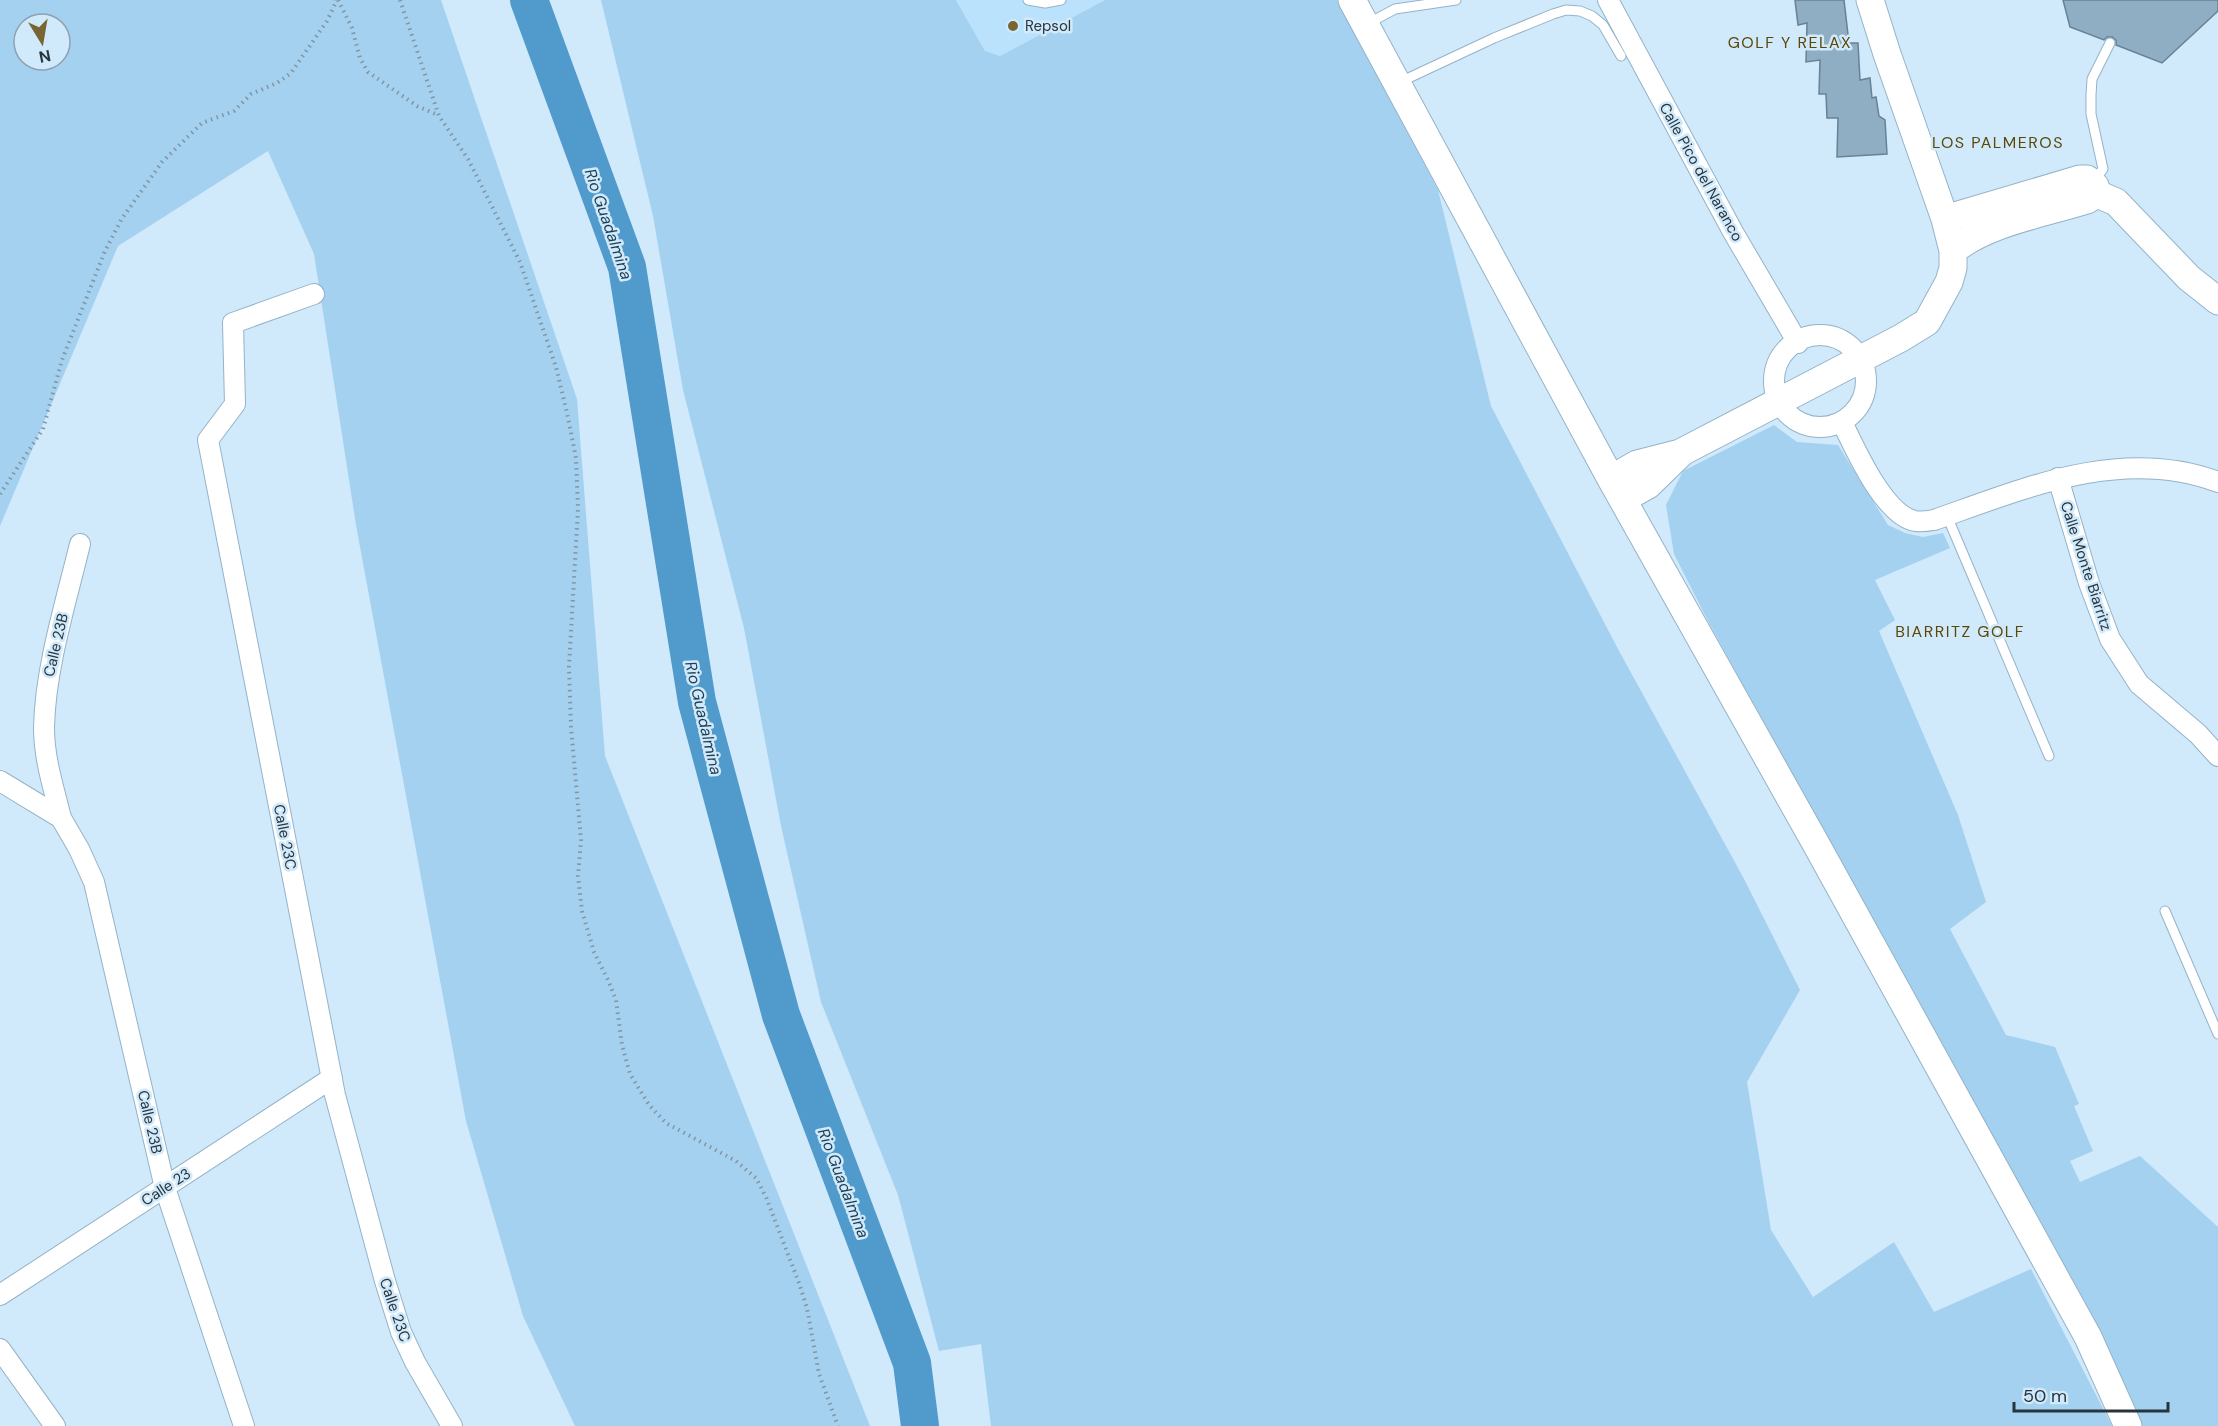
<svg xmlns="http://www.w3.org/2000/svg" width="2218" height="1426" font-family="'DM Sans',sans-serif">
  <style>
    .built { fill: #bbe2fd }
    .green { fill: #a5d1f0; fill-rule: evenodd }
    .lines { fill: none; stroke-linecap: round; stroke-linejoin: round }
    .river { stroke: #509bcb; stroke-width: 38 }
    .building { fill: #8faec3; stroke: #658296; stroke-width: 1.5 }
    .lane-casing { stroke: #94b3c8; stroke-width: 11 }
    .street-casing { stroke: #94b3c8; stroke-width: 22 }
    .secondary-casing { stroke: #94b3c8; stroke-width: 29 }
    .path { stroke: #8195a2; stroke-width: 4; stroke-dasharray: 1.5 4.5; stroke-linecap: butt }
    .lane { stroke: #fff; stroke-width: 9 }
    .street { stroke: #fff; stroke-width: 20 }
    .secondary { stroke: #fff; stroke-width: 27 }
    .poi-dot { fill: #786534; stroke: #d0e9fb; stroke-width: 2 }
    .labels { text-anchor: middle; stroke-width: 5; stroke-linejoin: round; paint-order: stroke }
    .poi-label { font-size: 15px; fill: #28353d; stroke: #d0e9fb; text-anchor: start }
    .street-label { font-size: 15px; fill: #28353d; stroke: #d0e9fb }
    .neighbourhood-label { font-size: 16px; letter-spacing: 1.5px; fill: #5c4707; stroke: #d0e9fb }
    .water-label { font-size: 16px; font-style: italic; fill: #1c3d52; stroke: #d0e9fb }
  </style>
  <rect width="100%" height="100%" fill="#d0e9fb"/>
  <path class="built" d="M 956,0 L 1105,0 L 1000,56 L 985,51 Z"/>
  <path class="green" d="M 0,0 L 441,0 L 577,399 L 605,756 L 870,1426 L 575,1426 L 523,1316 L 466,1121 L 356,525 L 314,254 L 268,151 L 118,246 L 0,526 ZM 24,24 L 60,24 L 60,60 L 24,60 Z
    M 601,0 L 956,0 L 985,51 L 1000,56 L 1105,0 L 1337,0 L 1438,190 L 1491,406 L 1618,649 L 1743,877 L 1800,990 L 1747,1082 L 1771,1230 L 1813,1297 L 1894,1242 L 1934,1312 L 2031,1269 L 2112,1426 L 991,1426 L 981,1344 L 939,1351 L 898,1195 L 821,1002 L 781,826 L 744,628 L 683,390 L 653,216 Z
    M 1774,425 L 1797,442 L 1838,445 L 1888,525 L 1905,533 L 1923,537 L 1943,533 L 1950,548 L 1875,580 L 1895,620 L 1879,631 L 1958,815 L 1986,902 L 1950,929 L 2006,1035 L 2055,1047 L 2079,1104 L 2074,1106 L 2093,1151 L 2070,1161 L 2080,1182 L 2140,1156 L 2218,1227 L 2218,1426 L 2142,1426 L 2029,1210 L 1708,621 L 1674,554 L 1666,505 L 1683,471 Z"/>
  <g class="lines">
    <path class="river" d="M 529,0 L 627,267 L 697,702 L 781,1015 L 912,1363 L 920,1426"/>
  </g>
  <path class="building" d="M 1795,0 L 1844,0 L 1849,43 L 1858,43 L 1860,80 L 1870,78 L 1872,98 L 1876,97 L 1879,116 L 1885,120 L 1887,154 L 1837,157 L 1838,118 L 1827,118 L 1826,94 L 1819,94 L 1820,60 L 1806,62 L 1807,23 L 1798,25 Z
    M 2063,0 L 2218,0 L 2218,11 L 2162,63 L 2116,45 L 2116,40 L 2112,37 L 2107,37 L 2104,40 L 2070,27 Z"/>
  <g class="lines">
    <defs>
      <path id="lane" d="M 1028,0 L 1045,3 L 1061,0
        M 1367,24 L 1395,9 L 1456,0
        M 1400,82 L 1494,38 L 1553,14 L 1566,10 L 1580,11 L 1592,16 L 1603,25 L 1621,56
        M 2094,181 L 2103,169 L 2091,114 L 2091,95 L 2092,79 L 2110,43
        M 1947,516 L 2049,756
        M 2165,911 L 2218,1034"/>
      <path id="street" d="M 1608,0 L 1733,232 L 1798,343
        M 314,294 L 233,323 L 235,404 L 208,440 L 335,1095 L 385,1281 L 401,1332 L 415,1362 L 452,1426
        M1774 381a46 46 0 1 1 92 0a46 46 0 1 1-92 0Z
        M 1842,422 C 1855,449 1884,515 1915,521 C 1921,522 1928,521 1934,520 C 2025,488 2122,446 2218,482
        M 2058,478 L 2089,583 L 2110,639 L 2139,684 L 2198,734 L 2218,756
        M 0,781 L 61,818 L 79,849 L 94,882 L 165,1188 L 244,1426
        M 61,818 C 54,789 44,759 44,728 C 45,669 66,602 80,544
        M 0,1295 L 332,1078
        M 0,1349 L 55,1426"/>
      <path id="secondary" d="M 1352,0 L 1611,479 L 1816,844 L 2088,1337 L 2128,1426
        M 2095,193 L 2116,202 L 2189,278 L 2218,301
        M 1945,219 L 2080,179 L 2087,179 L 2095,186 L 2093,196 L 2087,200 C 2046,213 1985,223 1953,251
        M 1611,479 L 1637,464 L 1680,453 L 1901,338 L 1927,322 L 1949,282 L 1953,268 L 1953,251 L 1945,219 L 1887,54 L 1870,0
        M 1623,499 L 1648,485 L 1680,454"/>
    </defs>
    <use href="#lane" class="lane-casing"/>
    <use href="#street" class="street-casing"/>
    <use href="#secondary" class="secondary-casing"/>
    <path class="path" d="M 338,0 L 352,28 L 360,58 L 368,72 L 417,106 L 438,115
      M 400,0 L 439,116 L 468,159 L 520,262 L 556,367 L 567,413 L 576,458 L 578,509 L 569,667 L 571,727 L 581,840 L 578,876 L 582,911 L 594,952 L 608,980 L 616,1000 L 622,1045 L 630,1074 L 649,1105 L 666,1123 L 736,1161 L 756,1178 L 766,1197 L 799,1283 L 807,1308 L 819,1374 L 838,1426
      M 0,494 L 43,429 L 62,360 L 105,251 L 121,220 L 162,162 L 202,123 L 234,111 L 251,94 L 277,83 L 291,73 L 327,21 L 335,4 L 335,0"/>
    <use href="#lane" class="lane"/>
    <use href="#street" class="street"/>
    <use href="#secondary" class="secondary"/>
  </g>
  <circle class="poi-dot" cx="1013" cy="26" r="6"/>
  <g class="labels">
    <g class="poi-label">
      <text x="1025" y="31">Repsol</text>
    </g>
    <g class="street-label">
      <text transform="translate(1701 172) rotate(61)" y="5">Calle Pico del Naranco</text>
      <text transform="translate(2086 566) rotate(72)" y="5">Calle Monte Biarritz</text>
      <text transform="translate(56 645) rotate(-77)" y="5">Calle 23B</text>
      <text transform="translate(285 837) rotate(79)" y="5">Calle 23C</text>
      <text transform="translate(150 1122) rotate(77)" y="5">Calle 23B</text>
      <text transform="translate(166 1187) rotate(-33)" y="5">Calle 23</text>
      <text transform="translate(395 1310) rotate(71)" y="5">Calle 23C</text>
    </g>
    <g class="neighbourhood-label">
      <text x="1790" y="48">GOLF Y RELAX</text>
      <text x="1998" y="148">LOS PALMEROS</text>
      <text x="1960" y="637">BIARRITZ GOLF</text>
    </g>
    <g class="water-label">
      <text transform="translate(609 224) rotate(71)" y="6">Rio Guadalmina</text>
      <text transform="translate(704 718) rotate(77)" y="6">Rio Guadalmina</text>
      <text transform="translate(844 1183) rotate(69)" y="6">Rio Guadalmina</text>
    </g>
  </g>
  <g transform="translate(42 42) rotate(169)"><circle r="28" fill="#d0e9fb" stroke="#8da1af" stroke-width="1.5"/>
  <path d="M0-4.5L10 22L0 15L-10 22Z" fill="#786534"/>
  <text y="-9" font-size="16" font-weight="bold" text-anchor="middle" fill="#28353d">N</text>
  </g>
  <path d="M2014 1402v9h154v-9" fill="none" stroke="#28353d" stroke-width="3"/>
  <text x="2023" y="1402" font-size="18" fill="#28353d" stroke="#d0e9fb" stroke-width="4.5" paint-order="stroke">50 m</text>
</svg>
